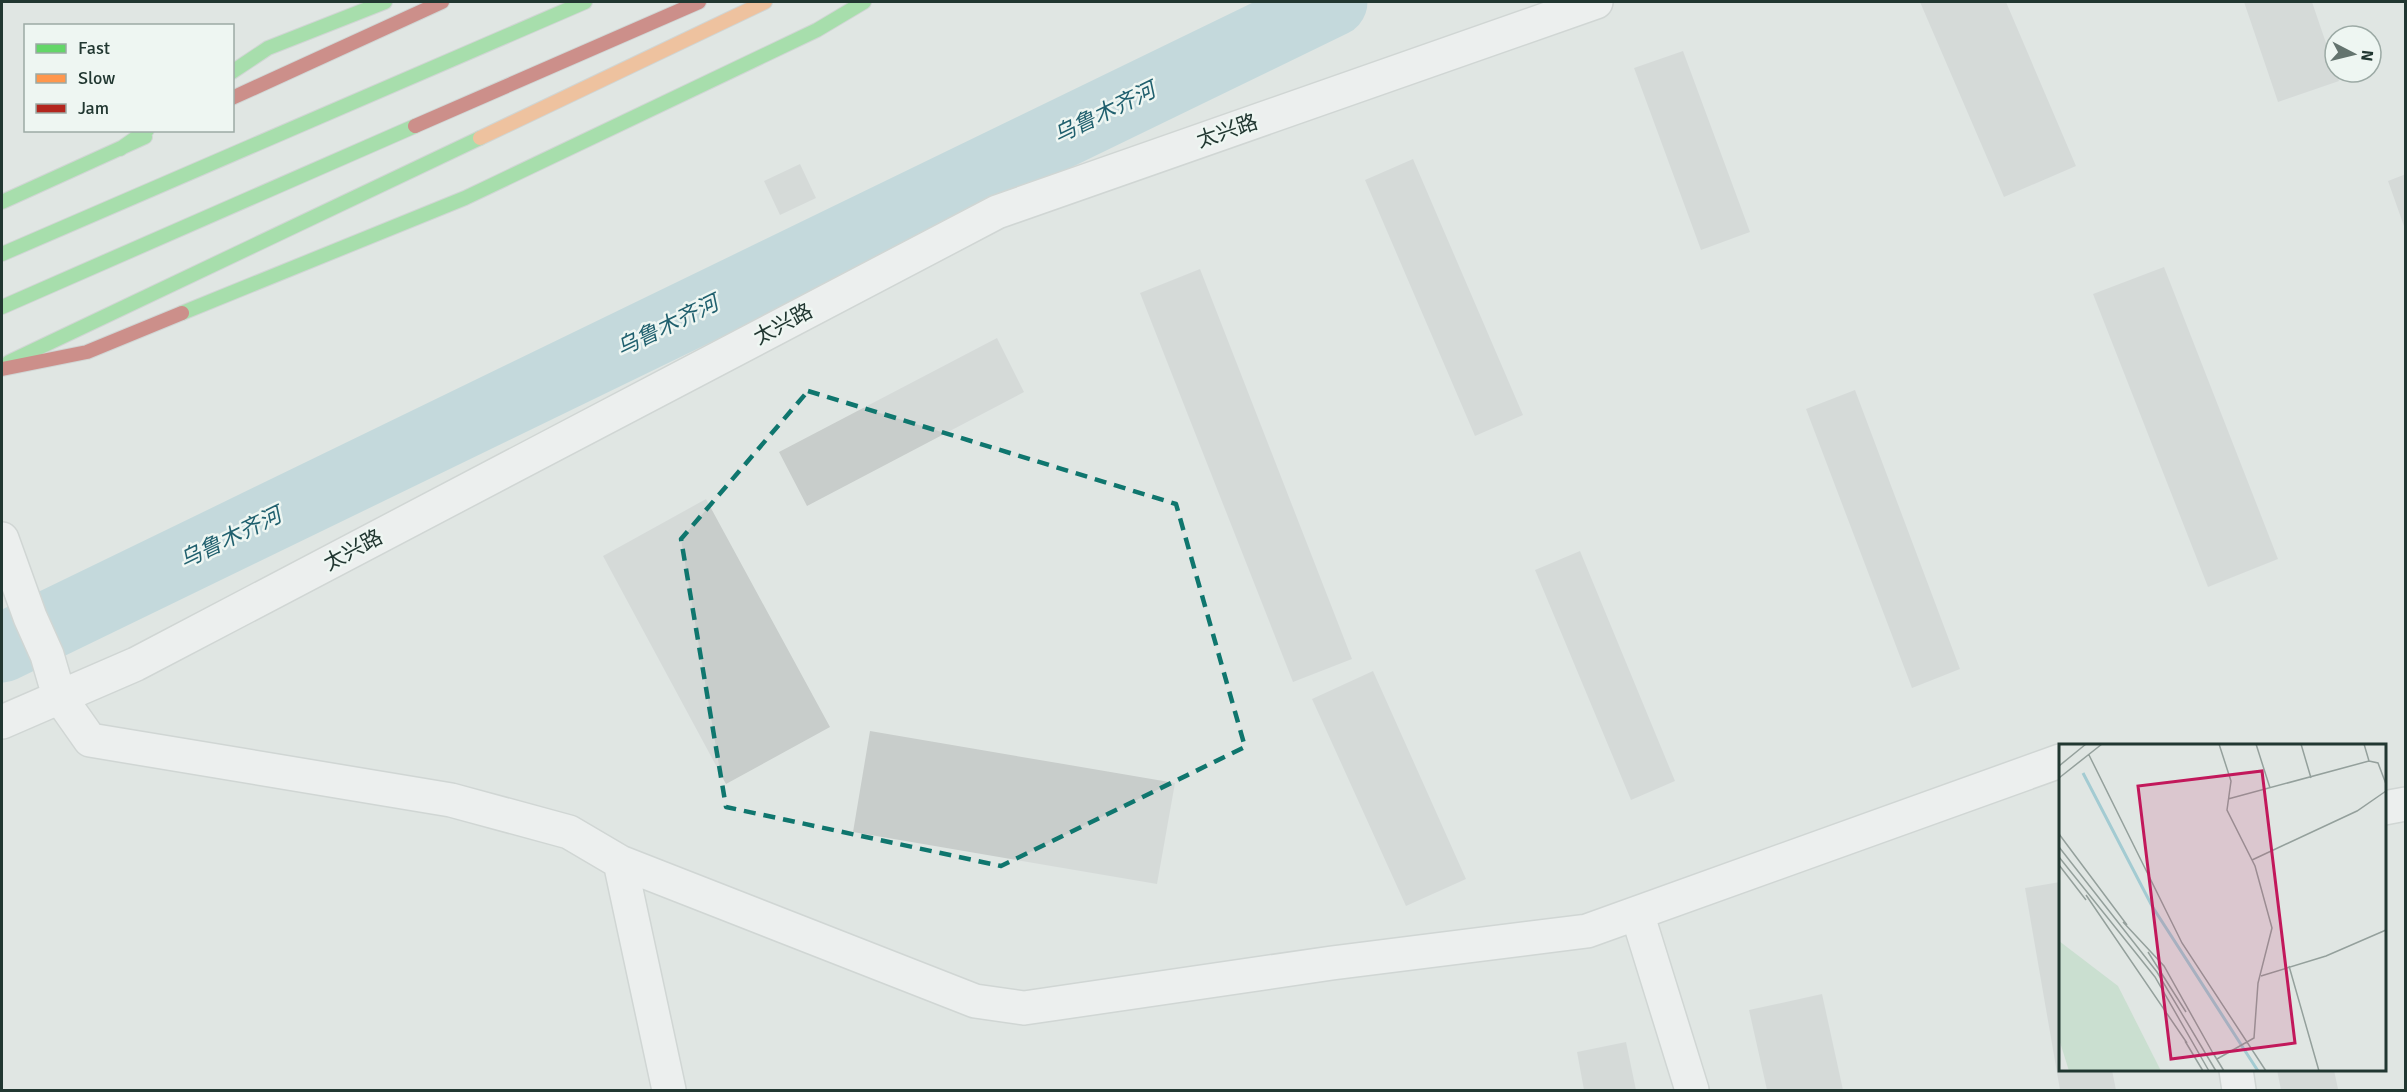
<svg xmlns="http://www.w3.org/2000/svg" width="2407" height="1092" font-family="Signika,'Noto Sans SC',sans-serif">
  <style>
    .lines { fill: none; stroke-linecap: round; stroke-linejoin: round }
    .river { stroke: #a3cbd2; stroke-width: 69 }
    .building { fill: #c8cdcb }
    .street-casing { stroke: #bdc3c0; stroke-width: 36 }
    .fast-casing { stroke: #bdc3c1; stroke-width: 16 }
    .slow-casing { stroke: #bdc3c1; stroke-width: 16 }
    .jam-casing { stroke: #bdc3c1; stroke-width: 16 }
    .street { stroke: #fafbfb; stroke-width: 33 }
    .fast { stroke: #63d668; stroke-width: 14 }
    .slow { stroke: #ff974d; stroke-width: 14 }
    .jam { stroke: #b3261e; stroke-width: 14 }
    .marked { fill: none; stroke: #0f766e; stroke-width: 4.5; stroke-dasharray: 12 8; stroke-linejoin: round }
    .labels { text-anchor: middle; stroke-width: 5; stroke-linejoin: round; paint-order: stroke }
    .street-label { font-size: 21px; fill: #213731; stroke: #eef6f2 }
    .water-label { font-size: 22px; font-style: italic; fill: #20606e; stroke: #eef6f2 }
    .inset-river { fill: none; stroke: #a3cbd2; stroke-width: 3 }
    .inset-road { fill: none; stroke: #94a09c; stroke-width: 1.5 }
    .view { fill: #c2185b; fill-opacity: 0.15; stroke: #c2185b; stroke-width: 3 }
    .inset-edge { fill: none; stroke: #213731; stroke-width: 3 }
  </style>
  <rect width="100%" height="100%" fill="#e0e6e3"/>
  <g class="lines">
    <path class="river" d="M 2,648 L 1333,2"/>
  </g>
  <path class="building" d="M 1920,2 L 2006,2 L 2076,166 L 2004,197 Z
    M 2244,2 L 2312,2 L 2339,81 L 2278,102 Z
    M 1683,51 L 1750,232 L 1701,250 L 1634,68 Z
    M 1413,159 L 1523,415 L 1475,436 L 1365,180 Z
    M 800,164 L 816,198 L 780,215 L 764,181 Z
    M 2406,174 L 2406,229 L 2405,229 L 2388,181 Z
    M 2164,267 L 2278,559 L 2208,587 L 2093,294 Z
    M 1200,269 L 1352,659 L 1293,682 L 1140,293 Z
    M 997,338 L 1024,392 L 807,506 L 779,452 Z
    M 1855,390 L 1960,669 L 1912,688 L 1806,409 Z
    M 706,499 L 830,727 L 726,784 L 603,556 Z
    M 1580,551 L 1675,781 L 1631,800 L 1535,570 Z
    M 1373,671 L 1466,879 L 1406,906 L 1312,699 Z
    M 870,731 L 1175,783 L 1157,884 L 853,832 Z
    M 2060,882 L 2060,1070 L 2112,1070 L 2116,1090 L 2060,1090 L 2025,888 Z
    M 1822,994 L 1843,1090 L 1767,1090 L 1749,1010 Z
    M 1626,1042 L 1636,1090 L 1584,1090 L 1577,1052 Z
    M 2277,1070 L 2334,1070 L 2338,1089 L 2281,1090 Z"/>
  <g class="lines">
    <defs>
      <path id="street" d="M 2,539 L 30,617 L 47,655 L 59,696 L 90,740 L 451,800 L 569,832 L 620,862 L 975,1001 L 1024,1008 L 1332,963 L 1587,931 L 2060,761
        M 2,722 L 136,664 L 997,212 L 1596,2
        M 2384,808 L 2406,804
        M 620,862 L 669,1090
        M 1637,913 L 1692,1090
        M 2236,1070 L 2239,1090"/>
      <path id="fast" d="M 232,72 L 268,48 L 385,2
        M 120,149 L 147,130
        M 2,202 L 145,137
        M 2,254 L 585,2
        M 2,307 L 415,126
        M 182,313 L 465,198 L 817,30 L 864,2
        M 9,362 L 480,138"/>
      <path id="slow" d="M 480,138 L 765,2"/>
      <path id="jam" d="M 232,98 L 442,2
        M 415,126 L 699,2
        M 2,369 L 87,352 L 182,313"/>
    </defs>
    <use href="#street" class="street-casing"/>
    <use href="#fast" class="fast-casing"/>
    <use href="#slow" class="slow-casing"/>
    <use href="#jam" class="jam-casing"/>
    <use href="#street" class="street"/>
    <use href="#fast" class="fast"/>
    <use href="#slow" class="slow"/>
    <use href="#jam" class="jam"/>
  </g>
  <path d="M0 0H2407V1092H0ZM 808,391 L 1176,504 L 1245,747 L 1001,866 L 726,807 L 681,539 Z" fill="#e0e6e3" fill-opacity=".55" fill-rule="evenodd"/>
  <path class="marked" d="M 808,391 L 1176,504 L 1245,747 L 1001,866 L 726,807 L 681,539 Z"/>
  <g class="labels">
    <g class="street-label">
      <text transform="translate(1227 131) rotate(-19)" y="7">太兴路</text>
      <text transform="translate(783 324) rotate(-28)" y="7">太兴路</text>
      <text transform="translate(353 550) rotate(-28)" y="7">太兴路</text>
    </g>
    <g class="water-label">
      <text transform="translate(1104 112) rotate(-26)" y="8">乌鲁木齐河</text>
      <text transform="translate(667 325) rotate(-26)" y="8">乌鲁木齐河</text>
      <text transform="translate(230 537) rotate(-26)" y="8">乌鲁木齐河</text>
    </g>
  </g>
  <g transform="translate(2059 744)">
    <rect width="327" height="327" fill="#e0e6e3"/>
    <path d="M 0,197 L 59,242 L 102,327 L 10,327 L 0,295 Z" fill="#cadfd0"/>
    <path class="inset-river" d="M 24,29 L 93,162 L 199,327"/>
    <path class="inset-road" d="M 197,0 L 211,44M 242,0 L 252,34M 30,11 L 123,199 L 207,327M 310,17 L 319,19 L 327,40M 0,22 L 27,0M 0,34 L 43,0M 169,55 L 310,17 L 305,0M 0,90 L 68,181M 0,103 L 98,228 L 157,327M 0,113 L 96,233 L 150,327M 193,116 L 298,67 L 327,47M 0,121 L 27,156M 27,151 L 128,299M 64,178 L 105,222 L 155,311M 89,208 L 127,268M 230,222 L 260,327M 202,232 L 267,212 L 327,186M 126,297 L 144,327M 154,309 L 165,327M 158,315 L 195,294 L 199,239 L 213,184 L 196,122 L 168,66 L 172,37 L 160,0"/>
    <path class="view" d="M 203,27 L 236,299 L 112,315 L 79,42 Z"/>
    <rect width="327" height="327" class="inset-edge"/>
  </g>
  <rect width="2407" height="1092" fill="none" stroke="#213731" stroke-width="6"/>
  <rect x="24" y="24" width="210" height="108" fill="#eef6f2" stroke="#9caaa5" stroke-width="1.5"/>
  <rect x="36" y="44" width="30" height="9" fill="#63d668" stroke="#9caaa5" stroke-width="1.5"/>
  <text x="78" y="54" font-size="18" fill="#213731">Fast</text>
  <rect x="36" y="74" width="30" height="9" fill="#ff974d" stroke="#9caaa5" stroke-width="1.5"/>
  <text x="78" y="84" font-size="18" fill="#213731">Slow</text>
  <rect x="36" y="104" width="30" height="9" fill="#b3261e" stroke="#9caaa5" stroke-width="1.5"/>
  <text x="78" y="114" font-size="18" fill="#213731">Jam</text>
  <g transform="translate(2353 54) rotate(97)"><circle r="28" fill="#eef6f2" stroke="#9caaa5" stroke-width="1.5"/>
  <path d="M0-4.5L10 22L0 15L-10 22Z" fill="#64746f"/>
  <text y="-9" font-size="16" font-weight="bold" text-anchor="middle" fill="#213731">N</text>
  </g>
</svg>
